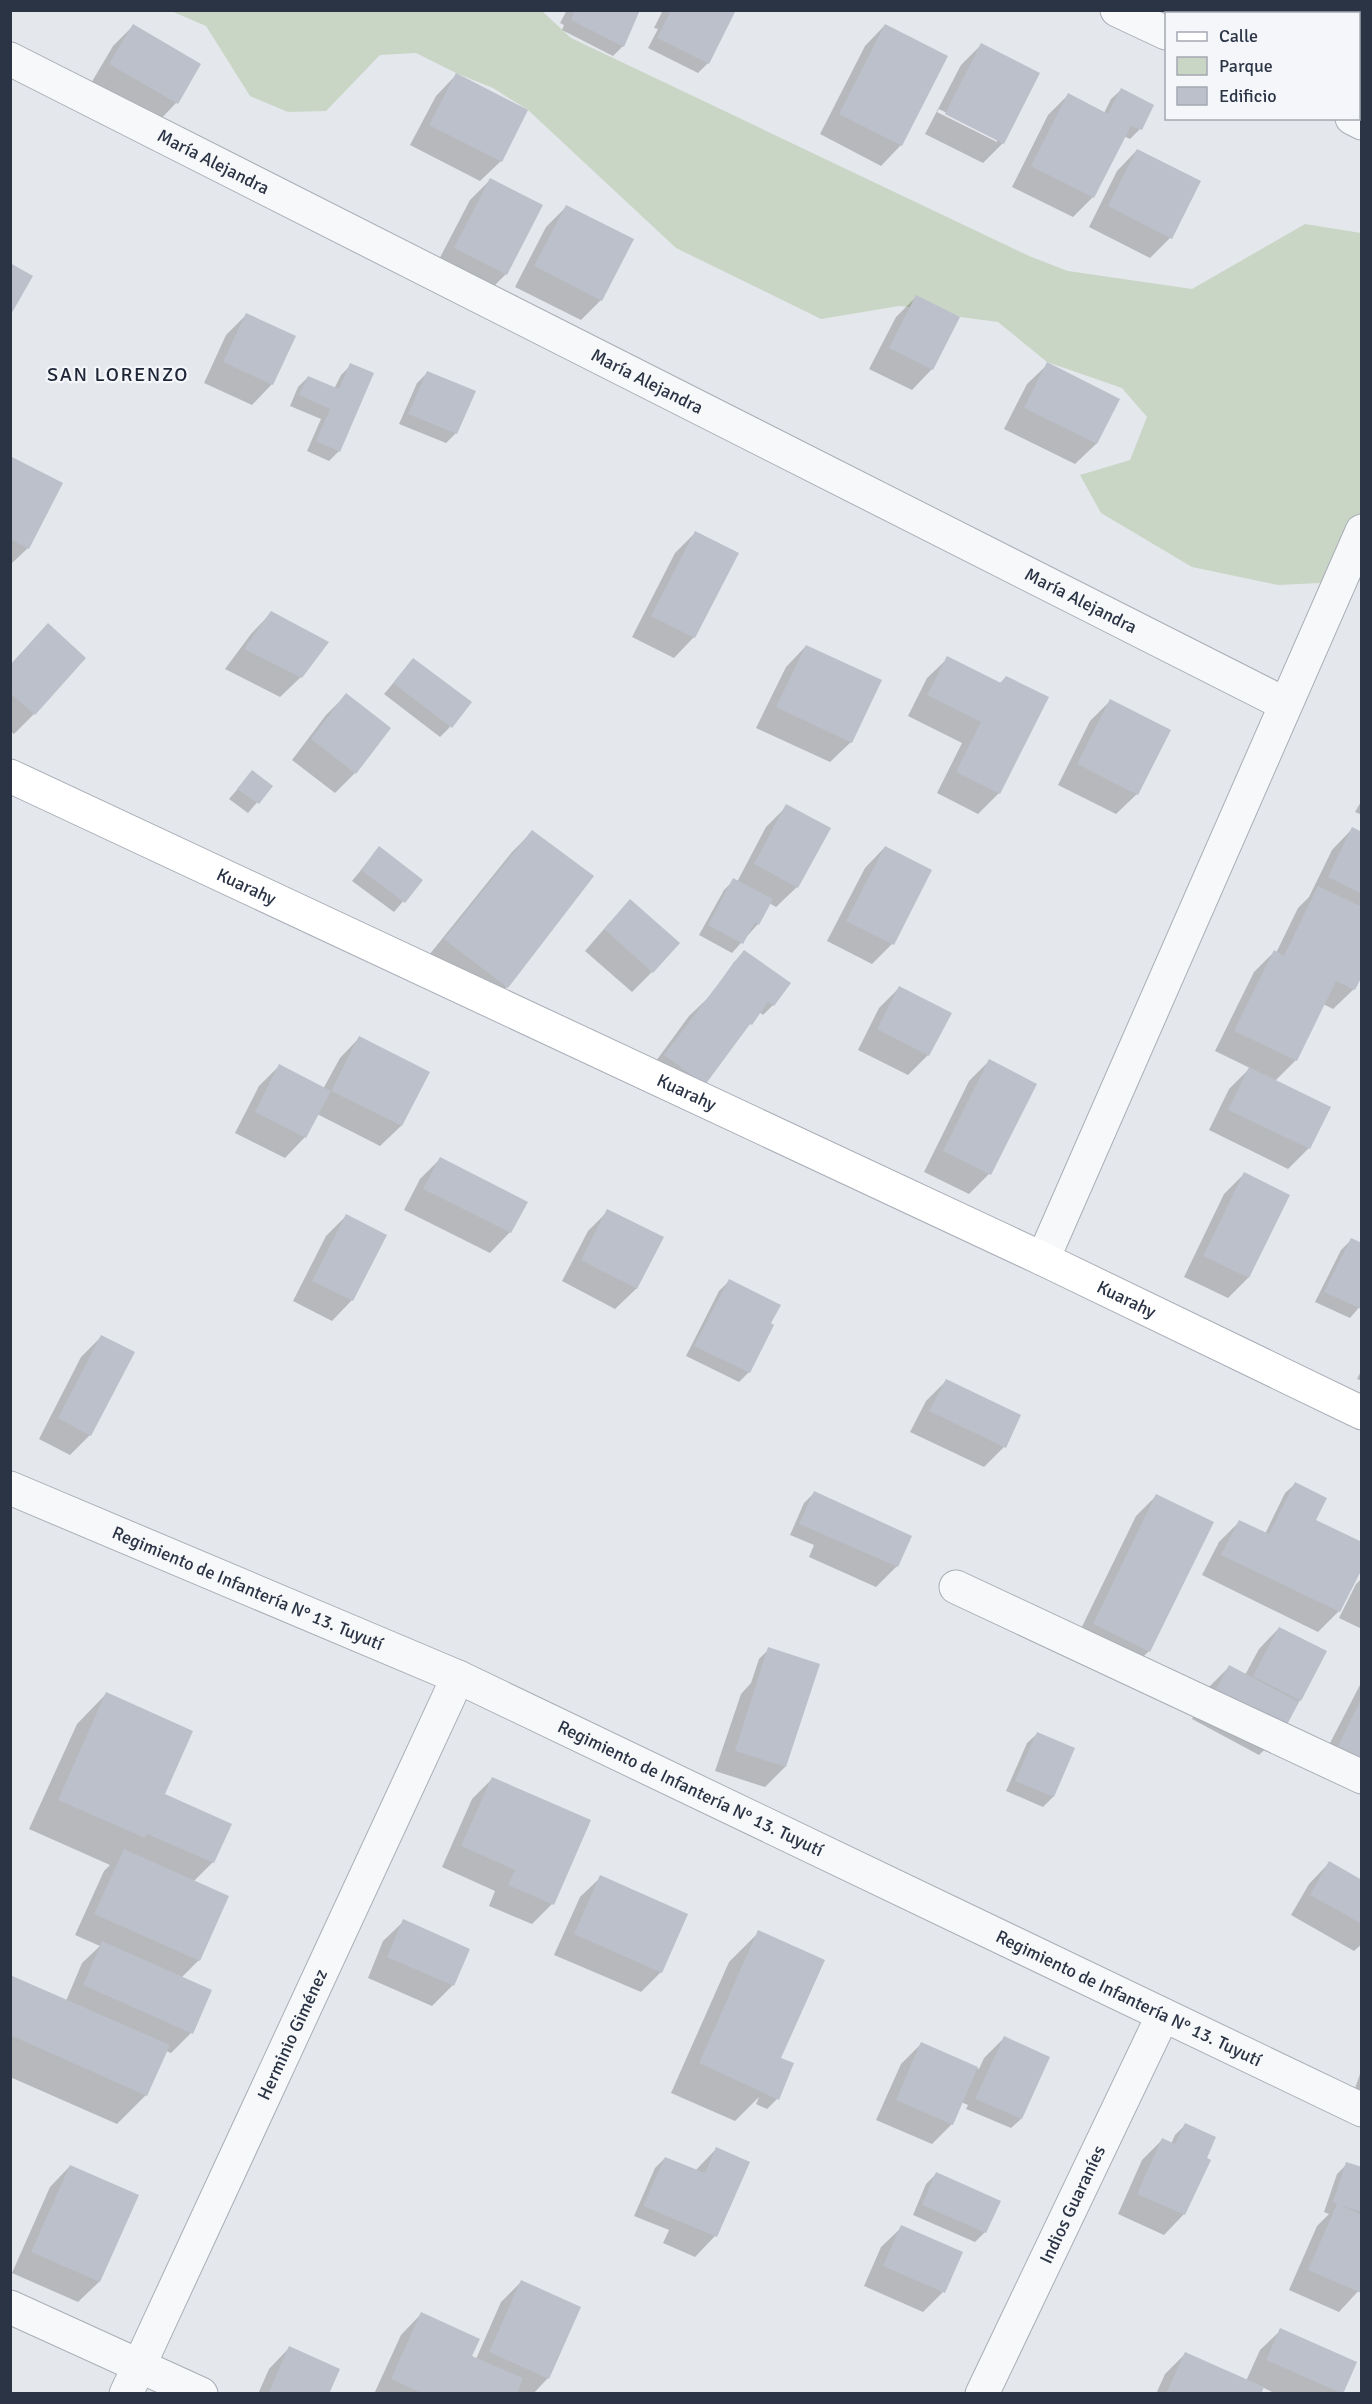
<svg xmlns="http://www.w3.org/2000/svg" width="1372" height="2404" font-family="Signika,sans-serif">
  <style>
    .green { fill: #c9d6c5 }
    .shadow { fill: #0003; fill-rule: evenodd }
    .building { fill: #bbc0ca }
    .lines { fill: none; stroke-linecap: round; stroke-linejoin: round }
    .street-casing { stroke: #a9aeb7; stroke-width: 35 }
    .secondary-casing { stroke: #a9aeb7; stroke-width: 35 }
    .street { stroke: #f7f8fa; stroke-width: 33 }
    .secondary { stroke: #fff; stroke-width: 33 }
    .labels { text-anchor: middle; stroke-width: 4.5; stroke-linejoin: round; paint-order: stroke }
    .street-label { font-size: 18px; fill: #2b3445; stroke: #f4f6f9 }
    .neighbourhood-label { font-size: 20px; letter-spacing: 1.5px; fill: #1d2536; stroke: #f4f6f9 }
  </style>
  <rect width="100%" height="100%" fill="#e4e7ec"/>
  <path class="green" d="M 171,11 L 542,11 L 571,38 L 1029,256 L 1068,271 L 1192,289 L 1305,224 L 1361,233 L 1361,581 L 1278,585 L 1192,567 L 1101,513 L 1080,475 L 1130,460 L 1147,417 L 1122,388 L 1047,362 L 998,322 L 960,317 L 939,310 L 899,306 L 821,319 L 676,248 L 528,110 L 493,88 L 456,73 L 416,53 L 380,55 L 326,111 L 288,112 L 250,96 L 206,26 Z"/>
  <path class="shadow" d="M 567,10 L 639,10 L 623,46 L 613,56 L 562,30 L 564,25 L 560,23 Z
    M 663,10 L 735,10 L 708,63 L 698,73 L 648,48 L 658,29 L 654,28 Z
    M 885,25 L 901,145 L 881,166 L 820,134 L 865,46 Z
    M 133,26 L 199,64 L 176,103 L 156,124 L 90,85 L 113,46 Z
    M 981,45 L 1003,143 L 983,163 L 925,134 L 961,65 ZM 939,109 L 997,139 L 997,142 L 937,112 Z
    M 456,75 L 501,161 L 480,181 L 410,145 L 436,96 Z
    M 1121,90 L 1152,106 L 1140,129 L 1130,139 L 1124,136 L 1093,197 L 1073,217 L 1012,187 L 1048,115 L 1068,95 L 1104,113 L 1111,99 Z
    M 1137,150 L 1170,238 L 1150,258 L 1089,227 L 1117,171 Z
    M 490,180 L 541,205 L 506,274 L 485,295 L 434,269 L 470,200 Z
    M 566,207 L 601,300 L 581,320 L 515,287 L 546,227 Z
    M 916,297 L 932,369 L 912,390 L 869,369 L 896,317 Z
    M 246,315 L 272,384 L 252,405 L 204,383 L 226,335 Z
    M 1048,364 L 1118,400 L 1096,444 L 1075,464 L 1004,429 L 1027,384 Z
    M 351,365 L 339,451 L 329,461 L 307,451 L 321,419 L 290,406 L 298,387 L 308,377 L 334,389 L 341,375 Z
    M 427,373 L 456,433 L 446,443 L 399,424 L 417,383 Z
    M 10,458 L 28,548 L 10,565 Z
    M 695,533 L 694,637 L 674,658 L 632,637 L 675,553 Z
    M 271,613 L 301,677 L 280,697 L 225,669 L 251,634 Z
    M 806,646 L 851,742 L 830,762 L 756,728 L 786,667 Z
    M 948,658 L 999,684 L 1006,677 L 999,793 L 978,814 L 937,793 L 962,743 L 908,716 L 927,678 Z
    M 413,660 L 450,727 L 440,737 L 384,694 Z
    M 10,665 L 34,714 L 14,734 L 10,731 Z
    M 346,695 L 355,773 L 335,793 L 292,760 L 326,715 Z
    M 1110,701 L 1137,794 L 1116,814 L 1058,785 L 1090,721 Z
    M 252,772 L 270,787 L 248,813 L 229,799 Z
    M 1362,800 L 1362,815 L 1355,812 Z
    M 787,806 L 797,887 L 776,907 L 769,903 L 758,924 L 732,953 L 699,935 L 724,890 L 734,880 L 737,882 L 766,827 Z
    M 1352,829 L 1362,834 L 1362,973 L 1354,989 L 1333,1009 L 1323,1004 L 1296,1060 L 1275,1081 L 1329,1107 L 1308,1149 L 1288,1169 L 1209,1130 L 1229,1089 L 1250,1068 L 1215,1051 L 1254,972 L 1274,952 L 1276,953 L 1298,908 L 1309,897 L 1332,850 Z
    M 532,832 L 507,987 L 487,1007 L 425,960 L 512,852 Z
    M 885,847 L 892,944 L 872,964 L 827,941 L 865,868 Z
    M 379,848 L 421,880 L 394,912 L 352,881 Z
    M 610,922 L 652,972 L 632,992 L 585,951 Z
    M 744,952 L 773,1005 L 763,1015 L 759,1012 L 704,1084 L 645,1076 L 689,1016 L 710,996 L 734,962 Z
    M 900,987 L 928,1055 L 908,1075 L 858,1050 L 879,1008 Z
    M 360,1037 L 428,1073 L 401,1126 L 380,1146 L 317,1114 L 305,1137 L 285,1158 L 235,1133 L 259,1086 L 279,1066 L 323,1089 L 340,1058 Z
    M 989,1061 L 989,1174 L 969,1194 L 924,1172 L 969,1081 Z
    M 440,1159 L 510,1232 L 490,1253 L 404,1210 L 420,1179 Z
    M 1245,1173 L 1248,1278 L 1228,1298 L 1184,1277 L 1224,1194 Z
    M 608,1211 L 662,1238 L 636,1289 L 615,1309 L 562,1281 L 588,1231 Z
    M 346,1216 L 385,1236 L 352,1300 L 332,1321 L 293,1301 L 326,1236 Z
    M 1351,1240 L 1362,1245 L 1362,1304 L 1350,1318 L 1315,1302 L 1341,1250 Z
    M 729,1281 L 772,1326 L 749,1372 L 739,1382 L 686,1356 L 719,1291 Z
    M 102,1336 L 90,1435 L 70,1455 L 39,1439 L 81,1357 Z
    M 1362,1369 L 1362,1381 L 1357,1379 Z
    M 946,1381 L 1004,1447 L 984,1467 L 910,1432 L 926,1401 Z
    M 1295,1484 L 1314,1521 L 1362,1565 L 1339,1611 L 1318,1632 L 1202,1575 L 1219,1542 L 1239,1522 L 1265,1534 L 1285,1493 Z
    M 814,1493 L 897,1566 L 876,1587 L 809,1557 L 814,1545 L 790,1535 L 804,1503 Z
    M 1156,1496 L 1149,1651 L 1129,1671 L 1073,1645 L 1136,1516 Z
    M 1362,1578 L 1362,1629 L 1339,1618 L 1356,1584 Z
    M 1279,1628 L 1300,1700 L 1280,1735 L 1259,1755 L 1192,1719 L 1209,1687 L 1229,1667 L 1245,1675 L 1259,1649 Z
    M 769,1649 L 785,1767 L 765,1787 L 715,1771 L 741,1694 L 751,1683 L 759,1659 Z
    M 1362,1681 L 1362,1772 L 1328,1747 Z
    M 106,1694 L 160,1801 L 213,1862 L 194,1881 L 199,1960 L 181,1978 L 191,2033 L 171,2053 L 166,2051 L 146,2095 L 117,2124 L 10,2077 L 10,1977 L 66,2001 L 82,1963 L 100,1946 L 75,1935 L 104,1871 L 110,1865 L 29,1829 L 77,1724 Z
    M 1037,1734 L 1073,1749 L 1053,1797 L 1043,1807 L 1006,1791 L 1027,1743 Z
    M 492,1779 L 552,1904 L 532,1924 L 489,1906 L 495,1891 L 442,1867 L 472,1799 Z
    M 1329,1863 L 1362,1881 L 1362,1944 L 1354,1951 L 1291,1915 L 1309,1884 Z
    M 601,1877 L 661,1972 L 641,1992 L 554,1955 L 580,1897 Z
    M 404,1921 L 468,1949 L 452,1986 L 432,2006 L 368,1978 L 383,1941 Z
    M 759,1932 L 779,2059 L 777,2099 L 767,2109 L 756,2104 L 759,2097 L 735,2121 L 671,2093 L 729,1962 Z
    M 1004,2038 L 1021,2119 L 1011,2128 L 966,2109 L 968,2105 L 961,2102 L 952,2124 L 932,2144 L 876,2120 L 901,2064 L 921,2044 L 979,2069 L 984,2058 Z
    M 1362,2068 L 1362,2104 L 1351,2100 Z
    M 1185,2125 L 1205,2159 L 1184,2214 L 1164,2235 L 1118,2214 L 1142,2160 L 1162,2140 L 1171,2144 L 1175,2135 Z
    M 716,2149 L 748,2163 L 715,2236 L 695,2257 L 663,2243 L 669,2230 L 634,2216 L 655,2168 L 665,2158 L 695,2171 Z
    M 1347,2164 L 1362,2169 L 1362,2287 L 1339,2312 L 1289,2290 L 1317,2226 L 1329,2214 L 1324,2212 L 1337,2174 Z
    M 70,2166 L 137,2195 L 99,2282 L 78,2302 L 12,2273 L 50,2187 Z
    M 936,2174 L 985,2232 L 975,2242 L 913,2215 L 926,2184 Z
    M 902,2227 L 943,2292 L 923,2312 L 864,2286 L 881,2247 Z
    M 521,2282 L 548,2378 L 533,2394 L 374,2394 L 401,2335 L 421,2314 L 476,2359 L 501,2302 Z
    M 1281,2330 L 1355,2362 L 1341,2394 L 1276,2394 L 1262,2387 L 1259,2394 L 1156,2394 L 1165,2374 L 1185,2354 L 1246,2381 L 1260,2350 Z
    M 289,2348 L 328,2394 L 258,2394 L 269,2369 Z"/>
  <path class="building" d="M 575,10 L 640,10 L 624,47 L 571,20 Z
    M 671,10 L 736,10 L 709,64 L 657,38 Z
    M 133,24 L 201,64 L 178,104 L 109,64 Z
    M 885,24 L 948,56 L 902,146 L 839,114 Z
    M 981,43 L 1040,73 L 1004,144 L 945,114 Z
    M 456,73 L 528,110 L 502,162 L 429,125 Z
    M 1121,88 L 1154,105 L 1142,130 L 1131,126 L 1094,198 L 1031,166 L 1068,93 L 1108,114 Z
    M 1137,149 L 1201,181 L 1172,239 L 1108,206 Z
    M 490,178 L 543,205 L 507,275 L 454,248 Z
    M 566,205 L 634,239 L 602,301 L 534,266 Z
    M 10,263 L 33,276 L 10,316 Z
    M 916,295 L 960,317 L 933,370 L 889,348 Z
    M 246,313 L 296,336 L 273,385 L 223,362 Z
    M 1047,362 L 1120,399 L 1097,444 L 1024,408 Z
    M 350,363 L 374,373 L 340,452 L 316,441 L 330,409 L 299,395 L 308,376 L 339,389 Z
    M 427,371 L 476,391 L 457,434 L 408,414 Z
    M 10,456 L 63,483 L 29,549 L 10,539 Z
    M 695,531 L 739,553 L 695,638 L 651,616 Z
    M 271,611 L 329,642 L 302,678 L 244,649 Z
    M 48,623 L 86,658 L 35,715 L 10,693 L 10,665 Z
    M 806,645 L 882,680 L 852,743 L 776,707 Z
    M 947,656 L 1001,683 L 1006,676 L 1049,697 L 1000,794 L 956,772 L 981,722 L 927,695 Z
    M 413,658 L 472,702 L 452,728 L 393,683 Z
    M 346,693 L 391,728 L 356,774 L 311,739 Z
    M 1110,699 L 1171,730 L 1138,795 L 1077,764 Z
    M 252,770 L 273,786 L 259,804 L 237,789 Z
    M 786,804 L 831,828 L 798,888 L 754,864 Z
    M 1352,827 L 1362,832 L 1362,894 L 1328,877 Z
    M 532,830 L 594,876 L 508,988 L 444,939 Z
    M 379,846 L 423,880 L 405,903 L 361,870 Z
    M 885,846 L 932,870 L 894,945 L 846,921 Z
    M 733,878 L 773,899 L 759,925 L 755,922 L 743,944 L 708,925 Z
    M 1318,886 L 1362,907 L 1362,976 L 1355,990 L 1336,981 L 1297,1061 L 1234,1031 L 1274,950 L 1284,956 Z
    M 630,899 L 680,943 L 653,973 L 604,929 Z
    M 744,950 L 791,983 L 774,1006 L 768,1002 L 752,1025 L 750,1024 L 705,1085 L 664,1055 Z
    M 899,986 L 952,1013 L 929,1056 L 877,1029 Z
    M 359,1036 L 430,1072 L 402,1126 L 331,1091 L 306,1138 L 255,1112 L 279,1064 L 331,1091 Z
    M 989,1059 L 1037,1084 L 991,1175 L 943,1151 Z
    M 1249,1067 L 1331,1107 L 1310,1149 L 1228,1110 Z
    M 440,1157 L 528,1202 L 511,1233 L 423,1189 Z
    M 1244,1172 L 1290,1195 L 1249,1278 L 1203,1256 Z
    M 607,1209 L 664,1237 L 637,1289 L 581,1260 Z
    M 346,1214 L 387,1235 L 353,1301 L 312,1281 Z
    M 1351,1238 L 1362,1243 L 1361,1309 L 1324,1292 Z
    M 729,1279 L 781,1305 L 771,1323 L 774,1325 L 750,1373 L 694,1346 Z
    M 101,1335 L 135,1352 L 91,1436 L 58,1418 Z
    M 946,1379 L 1021,1415 L 1006,1448 L 929,1411 Z
    M 1295,1482 L 1327,1498 L 1316,1520 L 1362,1542 L 1362,1569 L 1340,1612 L 1221,1555 L 1239,1520 L 1269,1534 Z
    M 814,1491 L 912,1536 L 898,1567 L 799,1524 Z
    M 1156,1494 L 1214,1522 L 1150,1652 L 1093,1624 Z
    M 1279,1627 L 1327,1651 L 1301,1701 L 1253,1676 Z
    M 768,1647 L 820,1664 L 786,1767 L 735,1751 Z
    M 1229,1665 L 1299,1702 L 1281,1736 L 1211,1699 Z
    M 106,1692 L 193,1731 L 165,1794 L 232,1824 L 214,1863 L 147,1834 L 145,1838 L 58,1800 Z
    M 1362,1697 L 1362,1758 L 1338,1746 Z
    M 1037,1732 L 1075,1748 L 1054,1797 L 1015,1781 Z
    M 492,1777 L 591,1820 L 554,1905 L 508,1885 L 515,1870 L 461,1846 Z
    M 124,1849 L 229,1896 L 200,1961 L 94,1914 Z
    M 1329,1861 L 1362,1880 L 1362,1924 L 1310,1895 Z
    M 600,1875 L 688,1914 L 662,1973 L 574,1934 Z
    M 403,1919 L 470,1949 L 454,1986 L 387,1957 Z
    M 758,1930 L 825,1960 L 781,2058 L 794,2063 L 779,2100 L 699,2063 Z
    M 102,1941 L 212,1990 L 193,2034 L 83,1985 Z
    M 10,1975 L 170,2045 L 147,2096 L 10,2035 Z
    M 1004,2036 L 1050,2057 L 1022,2119 L 975,2099 Z
    M 921,2042 L 978,2067 L 953,2125 L 896,2100 Z
    M 1185,2123 L 1216,2137 L 1207,2158 L 1211,2160 L 1185,2215 L 1137,2194 L 1162,2138 L 1175,2144 Z
    M 716,2147 L 750,2162 L 717,2237 L 643,2206 L 665,2157 L 705,2173 Z
    M 1346,2162 L 1362,2167 L 1362,2212 L 1340,2205 L 1362,2215 L 1361,2293 L 1308,2270 L 1337,2204 L 1333,2202 Z
    M 70,2165 L 139,2195 L 100,2282 L 31,2252 Z
    M 936,2172 L 1001,2201 L 986,2233 L 922,2205 Z
    M 901,2225 L 963,2252 L 945,2293 L 883,2266 Z
    M 521,2280 L 581,2307 L 549,2379 L 489,2352 Z
    M 421,2312 L 480,2339 L 472,2356 L 523,2378 L 517,2394 L 424,2394 L 391,2379 Z
    M 1280,2328 L 1357,2362 L 1343,2394 L 1266,2360 Z
    M 289,2346 L 340,2369 L 329,2394 L 268,2394 Z
    M 1185,2352 L 1264,2387 L 1261,2394 L 1166,2394 Z"/>
  <g class="lines">
    <defs>
      <g id="street">
        <path d="M 1117,10 L 1166,33"/>
        <path d="M 1358,25 L 1362,21"/>
        <path id="s1" d="M 10,59 L 1285,704"/>
        <path d="M 1352,118 L 1362,123"/>
        <path d="M 1043,1259 L 1362,531"/>
        <path id="s2" d="M 10,1488 L 458,1677 L 1362,2110"/>
        <path d="M 956,1587 L 1362,1777"/>
        <path d="M 10,2307 L 201,2394"/>
        <path id="s3" d="M 126,2394 L 458,1677"/>
        <path id="s4" d="M 982,2394 L 1163,2015"/>
      </g>
      <g id="secondary">
        <path id="s5" d="M 10,776 L 1043,1259 L 1362,1413"/>
      </g>
    </defs>
    <use href="#street" class="street-casing"/>
    <use href="#secondary" class="secondary-casing"/>
    <use href="#street" class="street"/>
    <use href="#secondary" class="secondary"/>
  </g>
  <g class="labels">
    <g class="street-label">
      <text dy="6" stroke="none"><textPath href="#s1" startOffset="228">María Alejandra</textPath></text>
      <text dy="6" stroke="none"><textPath href="#s1" startOffset="714">María Alejandra</textPath></text>
      <text dy="6" stroke="none"><textPath href="#s1" startOffset="1200">María Alejandra</textPath></text>
      <text dy="6" stroke="none"><textPath href="#s5" startOffset="261">Kuarahy</textPath></text>
      <text dy="6" stroke="none"><textPath href="#s5" startOffset="747">Kuarahy</textPath></text>
      <text dy="6" stroke="none"><textPath href="#s5" startOffset="1233">Kuarahy</textPath></text>
      <text dy="6" stroke="none"><textPath href="#s2" startOffset="258">Regimiento de Infantería N° 13. Tuyutí</textPath></text>
      <text dy="6" stroke="none"><textPath href="#s2" startOffset="744">Regimiento de Infantería N° 13. Tuyutí</textPath></text>
      <text dy="6" stroke="none"><textPath href="#s2" startOffset="1230">Regimiento de Infantería N° 13. Tuyutí</textPath></text>
      <text dy="6" stroke="none"><textPath href="#s3" startOffset="396">Herminio Giménez</textPath></text>
      <text dy="6" stroke="none"><textPath href="#s4" startOffset="210">Indios Guaraníes</textPath></text>
    </g>
    <g class="neighbourhood-label">
      <text x="118" y="381">SAN LORENZO</text>
    </g>
  </g>
  <rect width="1372" height="2404" fill="none" stroke="#2b3445" stroke-width="24"/>
  <rect x="1165" y="12" width="195" height="108" fill="#f4f6f9" stroke="#a4a8b1" stroke-width="1.5"/>
  <rect x="1177" y="32" width="30" height="9" fill="#ffffff" stroke="#a4a8b1" stroke-width="1.5"/>
  <text x="1219" y="42" font-size="18" fill="#2b3445">Calle</text>
  <rect x="1177" y="57" width="30" height="18" fill="#c9d6c5" stroke="#a4a8b1" stroke-width="1.5"/>
  <text x="1219" y="72" font-size="18" fill="#2b3445">Parque</text>
  <rect x="1177" y="87" width="30" height="18" fill="#bbc0ca" stroke="#a4a8b1" stroke-width="1.5"/>
  <text x="1219" y="102" font-size="18" fill="#2b3445">Edificio</text>
</svg>
